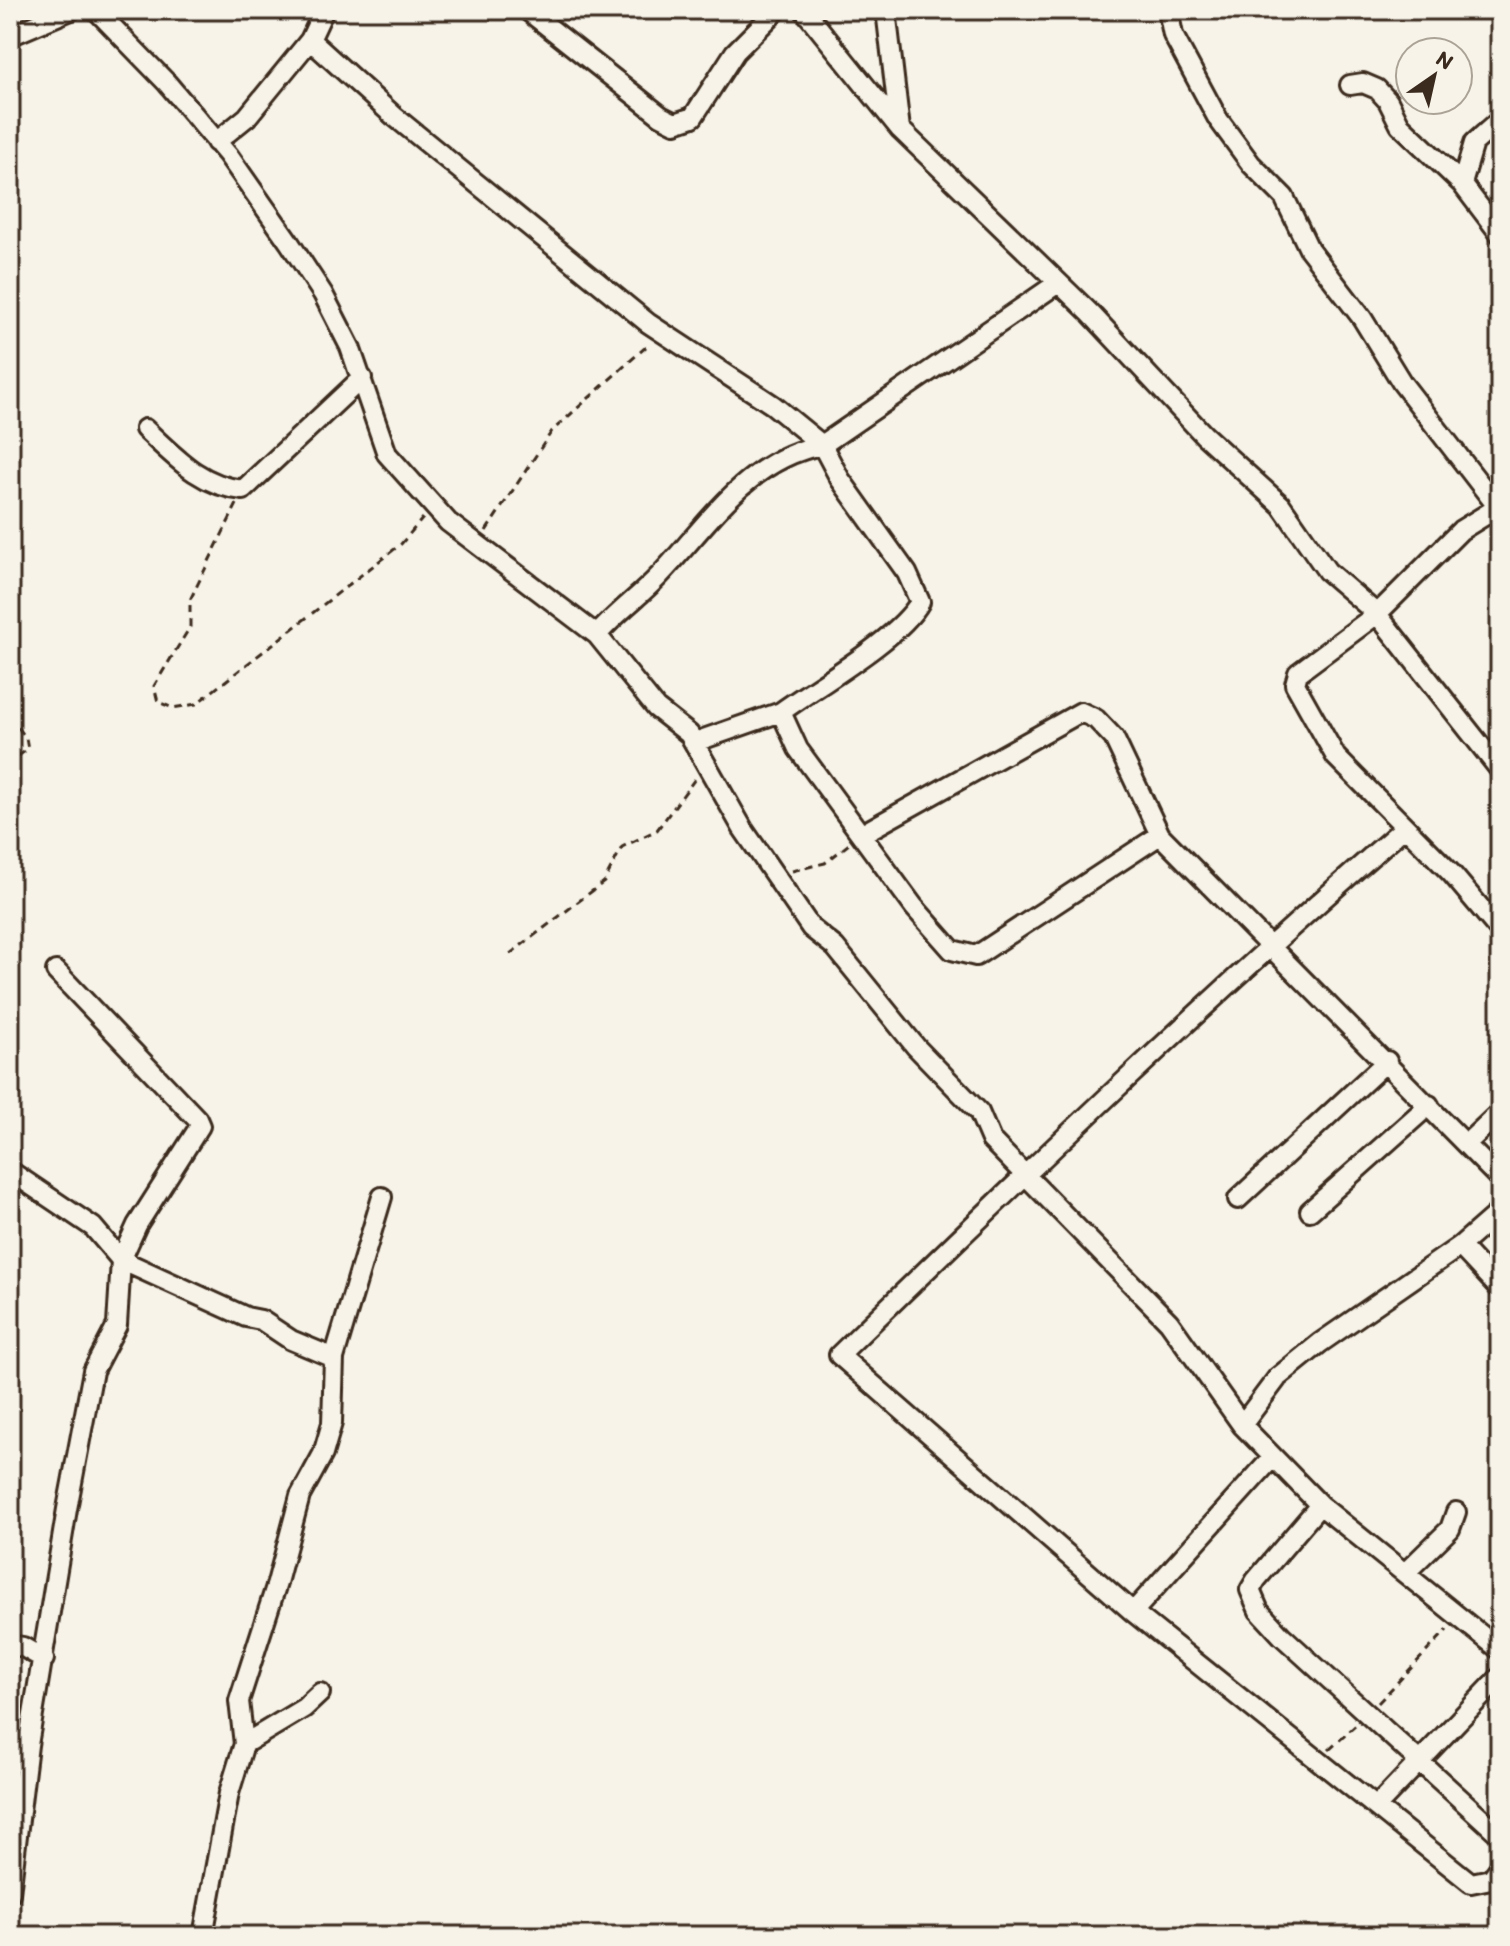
<svg xmlns="http://www.w3.org/2000/svg" width="1510" height="1946" font-family="Itim,sans-serif">
  <style>
    .lines { fill: none; stroke-linecap: round; stroke-linejoin: round }
    .minor-casing { stroke: #3b2a1e; stroke-width: 24 }
    .path { stroke: #3b2a1e; stroke-width: 3; stroke-dasharray: 8 6; stroke-linecap: butt }
    .minor { stroke: #f7f3e8; stroke-width: 18 }
  </style>
  <rect width="100%" height="100%" fill="#f7f3e8"/>
  <filter id="ink" filterUnits="userSpaceOnUse"><feTurbulence type="fractalNoise" baseFrequency=".0125" numOctaves="2"/><feDisplacementMap in="SourceGraphic" scale="16" xChannelSelector="R" yChannelSelector="G"/><feConvolveMatrix kernelMatrix="1 2 1 2 8 2 1 2 1" color-interpolation-filters="sRGB"/></filter>
  <g filter="url(#ink)">
    <g class="lines">
      <defs>
        <path id="minor" d="M 96,10 L 167,83 L 228,155 L 289,242 L 323,294 L 350,347 L 387,454 L 448,522 L 597,635 L 656,708 L 689,734 L 743,829 L 811,928 L 835,947 L 916,1047 L 979,1112 L 991,1140 L 1169,1322 L 1242,1425 L 1320,1505 L 1500,1650
          M 527,10 L 661,116 L 675,123 L 693,117 L 735,52 L 777,10
          M 804,10 L 900,129 L 1091,314 L 1204,435 L 1281,505 L 1327,571 L 1377,614 L 1500,770
          M 886,10 L 900,129
          M 1168,10 L 1173,35 L 1218,119 L 1251,164 L 1284,197 L 1309,249 L 1362,318 L 1402,383 L 1500,510
          M 10,36 L 71,10
          M 310,40 L 324,10
          M 1350,85 L 1363,83 L 1377,89 L 1388,101 L 1400,125 L 1462,184
          M 1500,120 L 1474,143 L 1462,184 L 1500,234
          M 216,142 L 247,117 L 310,40 L 394,116 L 648,323 L 773,405 L 822,445 L 840,479 L 907,573 L 920,602 C 899,639 818,685 781,712 L 798,749 L 914,907 L 952,950 L 976,956 L 1160,835
          M 145,429 C 175,457 201,486 243,490 L 362,378
          M 1500,506 L 1461,530 L 1377,614 L 1298,673 L 1295,684 L 1336,757 L 1452,874 L 1500,931
          M 597,635 C 616,613 639,597 659,576 C 708,525 747,459 822,445 L 1058,283
          M 695,742 L 781,712
          M 1405,827 C 1210,996 1024,1175 839,1355 L 1133,1612 L 1471,1883 L 1491,1879 L 1500,1867
          M 862,834 L 1081,712 L 1096,719 L 1114,738 L 1160,835 L 1500,1179
          M 56,971 L 197,1119 L 200,1126 L 137,1225 L 121,1260 L 246,1317 L 261,1320 L 291,1340 L 334,1358
          M 1466,1144 L 1500,1112
          M 10,1171 L 93,1227 L 121,1260 L 117,1325 L 93,1371 L 67,1509 L 28,1745 L 10,1893
          M 1238,1199 L 1387,1061
          M 1310,1211 L 1429,1105
          M 1460,1246 L 1500,1289
          M 1242,1425 L 1278,1377 L 1320,1343 L 1460,1246 L 1500,1211
          M 1320,1505 L 1256,1580 L 1250,1590 L 1259,1611 L 1282,1636 L 1500,1835
          M 1405,1573 L 1450,1529 L 1456,1512
          M 1133,1612 L 1273,1457
          M 10,1645 L 23,1647 L 44,1659
          M 244,1744 L 239,1701 L 277,1583 L 300,1496 L 323,1454 L 332,1423 L 334,1358 L 382,1197
          M 1376,1807 L 1500,1677
          M 203,1936 L 229,1793 L 244,1744 L 304,1708 L 320,1693"/>
      </defs>
      <use href="#minor" class="minor-casing"/>
      <path class="path" d="M 237,504 L 190,600 L 190,627 L 154,686 L 158,702 L 173,708 L 196,704 L 401,544 L 423,518
        M 486,531 L 552,431 L 648,345
        M 10,716 L 26,738 L 28,749 L 10,762
        M 792,871 L 825,863 L 849,844
        M 510,954 L 604,882 L 622,847 L 657,830 L 695,779
        M 1378,1703 L 1447,1630
        M 1329,1750 L 1356,1725"/>
      <use href="#minor" class="minor"/>
    </g>
  </g>
  <rect width="1510" height="1946" fill="none" stroke="#f7f3e8" stroke-width="40"/>
  <rect x="20" y="20" width="1470" height="1906" fill="none" stroke="#3b2a1e" stroke-width="3" filter="url(#ink)"/>
  <g transform="translate(1434 76) rotate(34)"><circle r="38" fill="#f7f3e8" stroke="#aca397" stroke-width="2"/>
  <path d="M0-6L14 30L0 20L-14 30Z" fill="#3b2a1e"/>
  <text y="-12" font-size="22" font-weight="bold" text-anchor="middle" fill="#3b2a1e">N</text>
  </g>
</svg>
